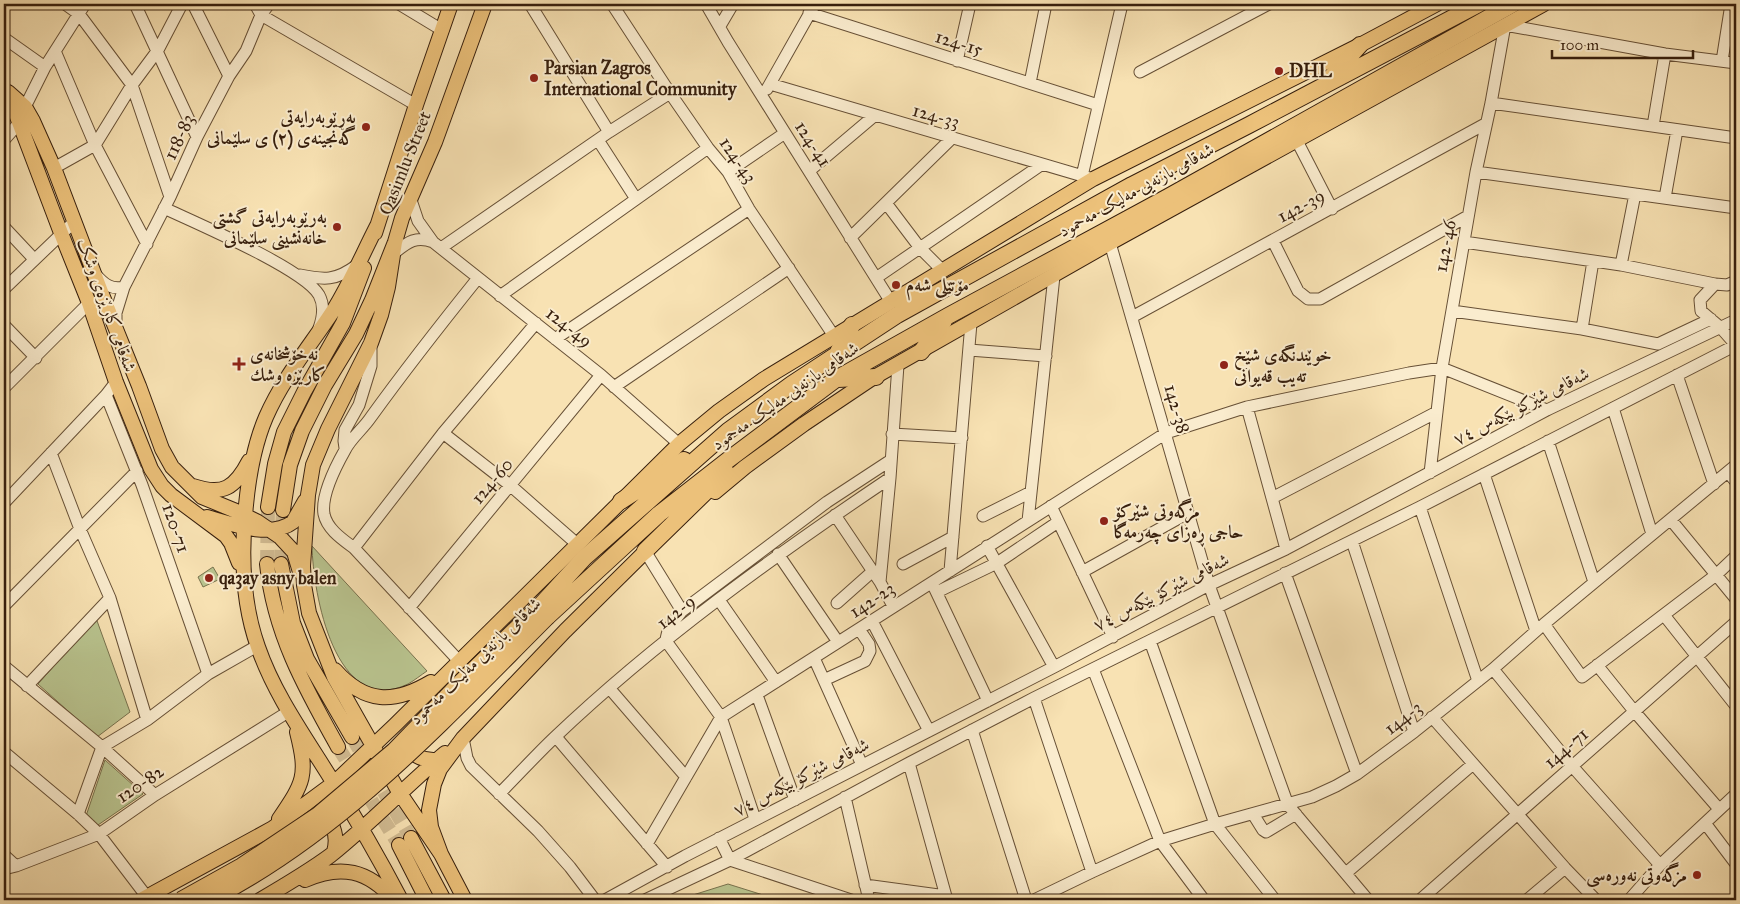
<svg xmlns="http://www.w3.org/2000/svg" width="1740" height="904" font-family="'IM FELL Great Primer',Amiri,serif">
  <style>
    .green { fill: #b9c48f; stroke: #78724e }
    .lines { fill: none; stroke-linecap: round; stroke-linejoin: round }
    .major-tunnel { stroke: #d1bb92; stroke-width: 14; stroke-dasharray: 14 7; stroke-linecap: butt }
    .minor-casing { stroke: #675036; stroke-width: 13 }
    .major-casing { stroke: #371f0d; stroke-width: 16 }
    .highway-casing { stroke: #371f0d; stroke-width: 18 }
    .minor { stroke: #faecce; stroke-width: 11 }
    .major { stroke: #ecc17a; stroke-width: 14 }
    .highway { stroke: #ecc17a; stroke-width: 16 }
    .highway-bridge-casing { stroke: #371f0d; stroke-width: 18; stroke-linecap: butt }
    .highway-bridge { stroke: #ecc17a; stroke-width: 16 }
    .poi-dot { fill: #8f2418; stroke: #faecce; stroke-width: 2 }
    .labels { text-anchor: middle; stroke-width: 4; stroke-linejoin: round; paint-order: stroke }
    .street-label { font-size: 18px; fill: #371f0d; stroke: #faecce }
    .poi-label { font-size: 18px; font-weight: bold; fill: #371f0d; stroke: #faecce; text-anchor: start }
  </style>
  <rect width="100%" height="100%" fill="#f8e2b3"/>
  <filter id="stains"><feTurbulence type="fractalNoise" baseFrequency=".004" numOctaves="4"/><feColorMatrix values="0 0 0 0 .2 0 0 0 0 .09 0 0 0 0 .02 0 0 0 .5 -.17"/></filter>
  <radialGradient id="worn" r=".72"><stop offset=".6" stop-color="#630" stop-opacity="0"/><stop offset="1" stop-color="#630" stop-opacity=".3"/></radialGradient>
  <path class="green" d="M 312,546 L 427,671 C 421,675 415,680 408,684 C 335,719 313,593 312,546 Z
    M 213,567 L 220,579 L 203,587 L 198,577 Z
    M 96,618 L 130,712 L 97,737 L 38,684 Z
    M 105,760 L 143,794 L 98,825 L 86,816 Z
    M 728,884 L 779,900 L 676,900 L 677,900 Z"/>
  <g class="lines">
    <path class="major-tunnel" d="M 267,564 L 268,507
      M 281,564 L 283,510
      M 352,737 L 411,838
      M 338,747 L 399,845"/>
    <defs>
      <path id="minor" d="M 65,4 L 79,14 L 132,85 L 170,197
        M 135,4 L 197,137
        M 193,4 L 229,76
        M 255,4 L 261,15 L 416,105
        M 399,4 L 442,30
        M 530,4 L 609,132
        M 612,4 L 670,93 L 708,148 L 728,172 L 749,209 L 834,336
        M 706,4 L 728,42 L 891,302
        M 4,6 L 5,4
        M 809,13 L 1098,105
        M 720,26 L 733,4
        M 4,38 L 45,67
        M 55,51 L 95,145 L 147,244
        M 957,61 L 970,4
        M 1722,61 L 1731,4
        M 1140,72 L 1269,4
        M 1030,83 L 1046,4
        M 770,84 L 1093,179
        M 767,89 L 815,4
        M 1491,103 L 1736,138
        M 1653,126 L 1665,54
        M 1296,139 L 1332,209
        M 4,140 L 19,123 L 25,107 L 45,67 L 85,4
        M 598,140 L 636,199
        M 54,168 L 95,145 L 132,85 L 158,50 L 182,4
        M 809,171 L 874,116
        M 728,172 L 785,133
        M 1476,172 L 1736,208
        M 1082,176 L 1122,4
        M 410,197 L 418,221 L 433,242 L 601,375 L 679,444
        M 1665,198 L 1677,130
        M 886,203 L 920,248 L 943,271
        M 164,208 C 196,223 304,269 319,295 C 325,306 323,317 319,328
        M 4,227 L 34,259
        M 850,238 L 952,138
        M 1273,241 L 1298,291 L 1308,299 L 1320,299 L 1468,216
        M 1464,242 L 1621,265 L 1715,284
        M 1110,243 L 1209,585 L 1288,805 L 1368,900
        M 441,248 L 609,132 L 670,93
        M 389,257 C 404,246 413,234 433,242
        M 1621,265 L 1635,194
        M 96,275 C 104,284 111,290 124,287
        M 300,275 C 324,280 336,281 357,265
        M 876,278 L 1041,165
        M 4,289 L 75,221
        M 500,296 L 708,148
        M 1452,311 L 1582,329 L 1658,344 L 1711,319
        M 1132,317 L 1485,124
        M 4,325 L 36,358
        M 116,328 L 116,313 L 124,287 L 170,197 L 197,137 L 229,76 L 246,51 L 261,15 L 269,4
        M 1582,329 L 1593,261
        M 555,339 L 749,209
        M 969,350 L 1046,356
        M 1677,375 L 1714,484
        M 614,387 L 789,268
        M 4,388 L 89,303
        M 106,395 L 142,485 L 208,674
        M 1247,407 L 1286,549
        M 1613,408 L 1652,534
        M 443,433 L 511,486 L 577,544
        M 892,434 L 962,438
        M 1548,441 L 1594,582
        M 345,448 L 344,441 L 345,430 L 359,405 L 371,366 L 371,344
        M 51,453 L 80,529 L 110,598 L 147,720
        M 1728,472 L 1736,482
        M 1430,473 L 1442,368 L 1476,172 L 1491,103 L 1505,25 L 1665,54 L 1736,63
        M 1484,474 L 1536,631
        M 1272,498 L 1437,412
        M 4,503 L 106,395 L 116,382
        M 1051,506 L 1113,637
        M 1420,507 L 1478,681
        M 835,515 L 880,582 L 893,606
        M 983,516 L 1031,492
        M 1671,520 L 1736,599
        M 1028,521 L 1054,276
        M 1352,541 L 1414,732
        M 987,546 L 1054,667
        M 354,548 L 443,433 L 536,323
        M 645,551 L 682,611
        M 778,554 L 838,642
        M 903,564 L 953,537
        M 950,571 L 971,323
        M 1082,572 L 1188,513
        M 1285,573 L 1357,774
        M 880,582 L 890,478 L 898,365
        M 933,585 L 988,701
        M 937,592 L 997,563 L 1058,522
        M 719,600 L 776,682
        M 837,603 L 873,571
        M 4,606 L 137,471
        M 409,608 L 601,375
        M 1664,615 L 1736,706
        M 872,621 L 929,731
        M 1544,624 L 1582,677 L 1716,575 L 1736,556
        M 1150,641 L 1215,824 L 1275,900
        M 814,658 L 862,765
        M 459,661 L 354,548 C 342,539 327,529 324,514 C 321,496 336,466 345,450 C 351,438 363,429 371,417 C 405,370 441,324 478,278
        M 1597,665 L 1634,711 L 1719,809
        M 4,666 L 102,747 L 155,795
        M 1093,669 L 1160,841 L 1204,900
        M 1493,669 L 1572,766 L 1660,865
        M 824,680 L 865,661 L 870,651 L 869,644 L 859,629
        M 27,686 L 110,598
        M 610,689 L 686,777
        M 757,695 L 795,800
        M 1034,698 L 1092,872
        M 1432,717 L 1565,868 L 1596,900
        M 972,730 L 1026,900
        M 556,737 L 667,867
        M 463,738 L 467,758 L 471,766 L 538,831 L 570,867 L 595,900
        M 4,752 L 78,814 L 99,834 L 147,897
        M 909,763 L 947,900
        M 499,794 C 518,775 536,755 555,737 C 657,640 774,556 890,478
        M 845,797 L 869,900
        M 78,814 L 102,747 L 147,720 L 208,674 L 257,646
        M 1253,814 L 1263,830 L 1266,832 L 1296,814
        M 755,819 L 721,717 L 666,641 C 667,628 674,621 682,611 L 827,502 L 891,460
        M 1705,823 L 1736,864
        M 719,838 L 730,860 L 851,900
        M 647,844 L 721,717 L 1166,433 L 1247,407 L 1409,373 L 1442,368 L 1547,410
        M 4,855 L 16,866
        M 4,869 L 16,866 L 99,834 L 155,795 L 288,712
        M 1346,873 L 1473,764
        M 865,885 L 946,896
        M 605,900 L 685,856 L 1054,667 L 1209,585 L 1286,549 L 1547,410 L 1736,320
        M 645,900 L 730,860 L 909,763 L 1034,698 L 1420,507 L 1736,345 L 1721,328 L 1701,311 L 1700,300 L 1715,284 L 1727,285 L 1736,281
        M 1034,900 L 1092,872 L 1160,841 L 1215,824 L 1312,797 L 1336,786 L 1357,774 L 1414,732 L 1493,669 L 1544,624 L 1736,465
        M 1420,900 L 1736,622
        M 1527,900 L 1565,868
        M 1629,900 L 1660,865 L 1736,794
        M 1734,900 L 1736,897"/>
      <path id="major" d="M 8,92 L 25,107 L 33,121 L 54,168 L 103,297 L 139,386 L 162,449 L 172,467 L 202,497 L 236,511 L 258,522 L 280,537 L 294,552 L 300,572
        M 8,93 L 61,233 L 89,303 L 116,382 L 151,469 L 162,486 L 171,495 L 226,536 L 231,543 L 239,563
        M 378,224 C 363,253 350,284 333,311 C 310,346 283,378 266,417 C 254,445 249,474 246,505 C 241,551 242,602 258,647 C 275,696 306,738 333,782 C 357,820 380,860 401,900
        M 375,233 L 416,105 L 451,4
        M 395,242 L 388,287 L 381,315 L 371,343 L 328,429 L 313,465 L 308,495 L 303,566 L 304,585 L 309,613 L 334,677 L 399,792 L 441,854 L 465,900
        M 193,486 C 223,496 235,488 249,461
        M 715,492 L 745,467 L 804,424 L 871,379 L 1110,243 L 1544,4
        M 268,507 L 275,464 L 284,432 L 304,392 L 343,323 L 364,268
        M 283,510 L 290,465 L 302,431 L 325,385 L 356,334 L 372,300 L 395,242 L 402,218 L 435,142 L 485,4
        M 207,517 C 231,524 271,539 293,522 L 305,501
        M 267,564 C 274,633 305,688 338,747
        M 281,564 L 293,623 L 307,659 L 352,737
        M 335,670 C 365,704 394,704 431,682
        M 403,744 C 412,755 422,761 436,760
        M 324,814 C 334,824 338,838 334,852
        M 279,819 C 304,782 308,776 297,732
        M 411,838 L 444,900
        M 399,845 L 427,900
        M 441,854 L 431,827 L 429,810 L 434,784 L 440,769 L 463,738 L 565,631 L 652,545
        M 305,880 C 341,864 368,870 394,900
        M 141,900 L 273,828 L 334,783 L 395,725 L 679,444 L 719,411 L 764,379 L 1093,179 L 1360,45 L 1437,4
        M 260,900 C 284,886 308,872 331,855 C 371,823 406,786 445,753"/>
      <path id="highway" d="M 1331,77 L 1360,45
        M 896,299 L 927,294
        M 838,352 L 852,325
        M 921,352 L 944,321
        M 838,379 L 876,377
        M 621,501 L 684,460
        M 645,551 L 726,472
        M 539,607 L 584,558 L 728,431 L 792,384 L 897,315 L 1132,185 L 1249,125 L 1479,4
        M 547,617 L 659,514 L 728,460 L 836,379 L 948,316 L 1168,197 L 1513,4"/>
    </defs>
    <use href="#minor" class="minor-casing"/>
    <use href="#major" class="major-casing"/>
    <use href="#highway" class="highway-casing"/>
    <use href="#minor" class="minor"/>
    <use href="#major" class="major"/>
    <use href="#highway" class="highway"/>
    <defs>
      <path id="highway-bridge" d="M 181,900 L 242,866 L 317,816 L 394,751 L 460,683 L 539,607
        M 209,900 C 342,832 443,721 547,617"/>
    </defs>
    <use href="#highway-bridge" class="highway-bridge-casing"/>
    <use href="#highway-bridge" class="highway-bridge"/>
  </g>
  <g class="poi-dot">
    <circle cx="1279" cy="71" r="5"/>
    <circle cx="534" cy="78" r="5"/>
    <circle cx="366" cy="127" r="5"/>
    <circle cx="337" cy="227" r="5"/>
    <circle cx="896" cy="285" r="5"/>
    <path d="M236.5 356.5h5v5h5v5h-5v5h-5v-5h-5v-5h5z"/>
    <circle cx="1224" cy="365" r="5"/>
    <circle cx="1104" cy="521" r="5"/>
    <circle cx="209" cy="578" r="5"/>
    <circle cx="1697" cy="875" r="5"/>
  </g>
  <g class="labels">
    <g class="street-label">
      <text transform="translate(959 43) rotate(17)" y="6">124-15</text>
      <text transform="translate(936 116) rotate(16)" y="6">124-33</text>
      <text transform="translate(179 137) rotate(-65)" y="6">118-83</text>
      <text transform="translate(813 144) rotate(57)" y="6">124-41</text>
      <text transform="translate(738 160) rotate(56)" y="6">124-43</text>
      <text transform="translate(405 163) rotate(-68)" y="6">Qasimlu Street</text>
      <text transform="translate(1136 190) rotate(-29)" y="6">شەقامی بازنەیی مەلیک مەحمود</text>
      <text transform="translate(1301 206) rotate(-28)" y="6">142-39</text>
      <text transform="translate(1445 246) rotate(-80)" y="6">142-46</text>
      <text transform="translate(107 305) rotate(70)" y="6">شەقامی کارێزەی وشک</text>
      <text transform="translate(569 327) rotate(38)" y="6">124-49</text>
      <text transform="translate(785 396) rotate(-35)" y="6">شەقامی بازنەیی مەلیک مەحمود</text>
      <text transform="translate(1521 406) rotate(-27)" y="6">شەقامی شێرکۆ بێکەس ٧٤</text>
      <text transform="translate(1177 409) rotate(74)" y="6">142-38</text>
      <text transform="translate(492 481) rotate(-50)" y="6">124-60</text>
      <text transform="translate(176 528) rotate(71)" y="6">120-71</text>
      <text transform="translate(1161 592) rotate(-27)" y="6">شەقامی شێرکۆ بێکەس ٧٤</text>
      <text transform="translate(872 600) rotate(-33)" y="6">142-23</text>
      <text transform="translate(676 612) rotate(-38)" y="6">142-9</text>
      <text transform="translate(475 661) rotate(-44)" y="6">شەقامی بازنەیی مەلیک مەحمود</text>
      <text transform="translate(1403 718) rotate(-38)" y="6">144-3</text>
      <text transform="translate(1566 748) rotate(-41)" y="6">144-71</text>
      <text transform="translate(801 777) rotate(-27)" y="6">شەقامی شێرکۆ بێکەس ٧٤</text>
      <text transform="translate(140 784) rotate(-34)" y="6">120-82</text>
    </g>
    <g class="poi-label">
      <text x="544" y="74">Parsian Zagros<tspan x="544" dy="21">International Community</tspan></text>
      <text x="1289" y="77">DHL</text>
      <text x="356" y="123" text-anchor="end">بەڕێوبەرایەتی<tspan x="356" dy="21">گەنجینەی (۲) ی سلێمانی</tspan></text>
      <text x="327" y="223" text-anchor="end">بەرێوبەرایەتی گشتی<tspan x="327" dy="21">خانەنشینی سلێمانی</tspan></text>
      <text x="906" y="291">مۆتێلی شەم</text>
      <text x="250" y="360">نەخۆشخانەی<tspan x="250" dy="21">کارێزە وشك</tspan></text>
      <text x="1234" y="361">خوێندنگەی شێخ<tspan x="1234" dy="21">تەیب قەیوانی</tspan></text>
      <text x="1114" y="517">مزگەوتی شێرکۆ<tspan x="1114" dy="21">حاجی ڕەزای چەرمەگا</tspan></text>
      <text x="219" y="584">qa3ay asny balen</text>
      <text x="1687" y="881" text-anchor="end">مزگەوتی نەورەسی</text>
    </g>
  </g>
  <rect width="1740" height="904" fill="none" stroke="#f8e2b3" stroke-width="20"/>
  <rect x="5" y="5" width="1730" height="894" fill="none" stroke="#371f0d" stroke-width="2.5"/>
  <rect x="10" y="10" width="1720" height="884" fill="none" stroke="#371f0d"/>
  <path d="M1552 50v8h141v-8" fill="none" stroke="#371f0d" stroke-width="2.5"/>
  <text x="1560" y="50" font-size="15" fill="#371f0d" stroke="#faecce" stroke-width="4" paint-order="stroke">100 m</text>
  <rect width="100%" height="100%" filter="url(#stains)"/>
  <rect width="100%" height="100%" fill="url(#worn)"/>
</svg>
